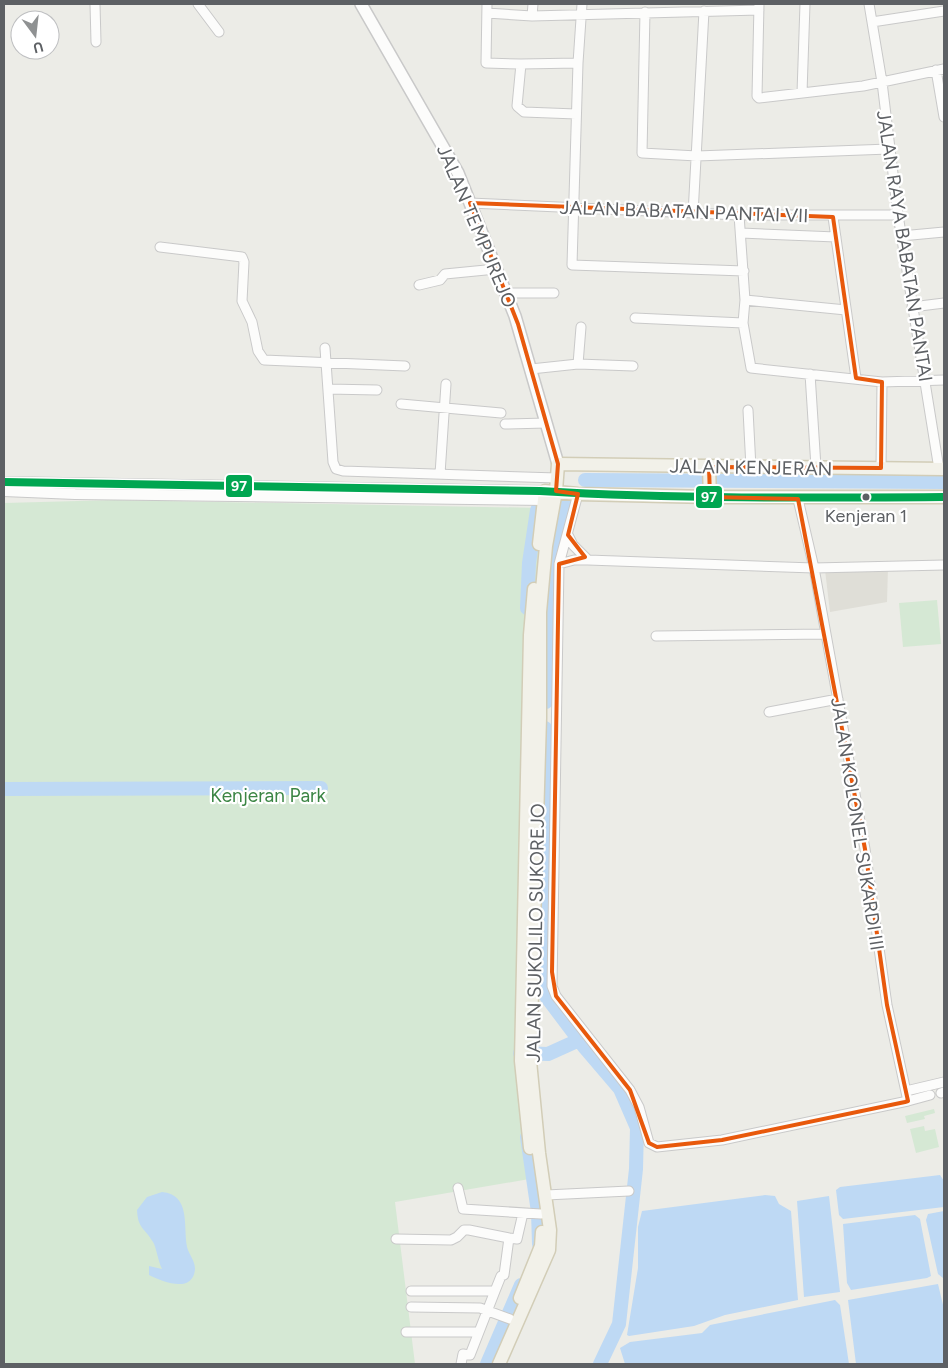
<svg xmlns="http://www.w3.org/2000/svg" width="948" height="1368" font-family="Figtree,sans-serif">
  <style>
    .education { fill: #dfded7 }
    .green { fill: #d5e8d4 }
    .water { fill: #bed9f4 }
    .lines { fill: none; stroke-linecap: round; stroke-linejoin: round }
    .river { stroke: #bed9f4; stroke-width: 14 }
    .minor-casing { stroke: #c9c9c9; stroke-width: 11 }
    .tertiary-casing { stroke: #c9c9c9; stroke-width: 12 }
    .secondary-casing { stroke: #c9c9c9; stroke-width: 14 }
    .primary-casing { stroke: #d2cdb7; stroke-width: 15 }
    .minor { stroke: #fcfcfb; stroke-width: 9 }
    .tertiary { stroke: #fcfcfb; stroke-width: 10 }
    .secondary { stroke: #fcfcfb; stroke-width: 11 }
    .primary { stroke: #f2f1e9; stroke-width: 12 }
    .bus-1-casing { stroke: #fff; stroke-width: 11 }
    .bus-1 { stroke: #00a651; stroke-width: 8 }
    .marked { fill: none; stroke: #e8590c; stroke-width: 4; stroke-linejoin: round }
    .bus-dot { fill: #5d6064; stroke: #fff; stroke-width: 2 }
    .labels { text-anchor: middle; stroke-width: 4.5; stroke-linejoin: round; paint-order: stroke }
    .bus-label { font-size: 18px; fill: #5d6064; stroke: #fff }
    .street-label { font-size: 19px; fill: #5d6064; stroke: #fff }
    .park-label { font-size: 19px; fill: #3b8544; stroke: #fff }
    .line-badge { stroke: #fff; stroke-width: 2 }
    .badge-label { font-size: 14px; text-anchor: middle; font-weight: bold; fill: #fff }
  </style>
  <rect width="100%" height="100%" fill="#ecece7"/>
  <path class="education" d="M 888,568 L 887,602 L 830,612 L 825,570 Z"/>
  <path class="green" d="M 115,500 L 543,508 L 537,566 L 525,1106 L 535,1178 L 395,1202 L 415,1364 L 4,1364 L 4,503 Z
    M 937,600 L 941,644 L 903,647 L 899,603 Z
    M 934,1109 L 935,1113 L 924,1116 L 925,1119 L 907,1123 L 905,1116 Z
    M 924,1126 L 925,1131 L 935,1129 L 939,1147 L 916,1153 L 910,1129 Z"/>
  <path class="water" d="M 940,1175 L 944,1181 L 944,1207 L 843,1219 L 839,1215 L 836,1190 L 840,1187 Z
    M 162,1192 C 191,1195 183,1225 187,1247 C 189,1255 195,1260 195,1269 C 193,1294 163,1282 149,1275 L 149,1266 L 162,1269 C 158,1261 156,1246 153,1242 C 144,1227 138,1229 137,1210 L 147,1197 Z
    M 765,1195 L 775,1196 L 779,1204 L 791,1211 L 798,1300 L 725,1315 L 694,1326 L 629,1336 L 627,1335 L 638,1268 L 638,1227 L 642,1211 Z
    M 829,1196 L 840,1292 L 804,1297 L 797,1201 Z
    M 944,1211 L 944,1277 L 943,1278 L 938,1274 L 926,1220 L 928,1214 Z
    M 915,1215 L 920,1219 L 931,1276 L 927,1278 L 851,1290 L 847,1283 L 843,1224 Z
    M 938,1284 L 944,1309 L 944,1364 L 856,1364 L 848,1300 Z
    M 835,1300 L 840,1305 L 849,1364 L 625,1364 L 620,1348 L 630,1342 L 702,1333 L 710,1325 Z"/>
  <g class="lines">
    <path class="river" d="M 585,480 L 944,482
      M 527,608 L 529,563 L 537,510
      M 546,702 L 547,628 L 552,562 L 568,502
      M 545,728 L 542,991 L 585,1048 L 620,1089 L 637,1128 L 636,1169 L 619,1324 L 600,1364
      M 4,789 L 321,788
      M 520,1053 L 548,1054 L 579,1040
      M 527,1137 L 538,1212 L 539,1244
      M 487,1364 L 521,1285"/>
    <defs>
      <path id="minor" d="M 95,4 L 96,42
        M 198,4 L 219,32
        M 487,4 L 486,63 L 521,64
        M 582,4 L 578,63 L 572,265 L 744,271
        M 759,4 L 757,96 L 759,98 L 863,86 L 944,69
        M 869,4 L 882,82 L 898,215 L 939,469
        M 645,12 L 642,153 L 697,156 L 889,149
        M 487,13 L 532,16 L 759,10
        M 532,16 L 533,4
        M 872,22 L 944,11
        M 936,70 L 944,117
        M 802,93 L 805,4
        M 576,114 L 524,112 L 517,106 L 521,64 L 578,63
        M 470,203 L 739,215 L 898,215
        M 693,214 L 704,11
        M 739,215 L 745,300 L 743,323 L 751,368 L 882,382 L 944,380
        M 833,217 L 856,378
        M 741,233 L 836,237
        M 901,236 L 944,232
        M 160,247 L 242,257 L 244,262 L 242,301 L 252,322 L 258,351 L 264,360 L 405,366
        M 419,285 L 440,280 L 445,274 L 496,269
        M 506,293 L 554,293
        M 745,300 L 846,310
        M 912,307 L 944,303
        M 635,318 L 743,323
        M 325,348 L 333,462 L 336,469 L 343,471 L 557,478
        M 578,364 L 581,327
        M 531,369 L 578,364 L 633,366
        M 810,374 L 816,467
        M 328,389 L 377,390
        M 401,404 L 501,413
        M 748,410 L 751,468
        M 505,424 L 546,423
        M 881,468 L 882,382
        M 440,474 L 446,384
        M 578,494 L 559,564 L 552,986 L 556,996 L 630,1090 L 639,1107 L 649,1143 L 657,1147 L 722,1140 L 908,1101 L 887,1005 L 865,849 L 814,568 L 798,499
        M 568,535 L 573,545 L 588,560
        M 559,564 L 574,560 L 588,560 L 814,568 L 944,565
        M 656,636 L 826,634
        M 769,712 L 838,699
        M 906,1091 L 944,1082
        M 941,1093 L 944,1092
        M 908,1101 L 930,1095
        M 458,1188 L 463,1209 L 541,1214
        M 546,1195 L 629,1191
        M 396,1239 L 451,1240 L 457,1237 L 464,1230 L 469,1230 L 509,1238
        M 411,1291 L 495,1291 L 501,1276 L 504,1275 L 509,1238 L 517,1239 L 523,1213
        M 411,1307 L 480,1308 L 510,1319
        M 406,1332 L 478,1332
        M 461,1364 L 463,1354 L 470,1355 L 495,1291"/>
      <path id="tertiary" d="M 4,482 L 545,491
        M 4,491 L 75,494 L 544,500"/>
      <path id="secondary" d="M 361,4 L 458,173 L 515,316 L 558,464"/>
      <path id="primary" d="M 709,467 L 710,497
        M 539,544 L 545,491 L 578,494 L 710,497 L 944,497
        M 530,1148 L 521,1061 L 530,635 L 534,589
        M 520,1298 L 541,1246 L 542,1232
        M 499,1364 L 549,1250 L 550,1230 L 539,1153 L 530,1061 L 540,718 L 540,612 L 546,546 L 556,491 L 558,464 L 944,469"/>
    </defs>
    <use href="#minor" class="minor-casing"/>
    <use href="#tertiary" class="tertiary-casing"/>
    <use href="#secondary" class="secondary-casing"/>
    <use href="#primary" class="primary-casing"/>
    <use href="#minor" class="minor"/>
    <use href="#tertiary" class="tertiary"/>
    <use href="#secondary" class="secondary"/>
    <use href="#primary" class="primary"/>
    <defs>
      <path id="bus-1" d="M 4,482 L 540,491 C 674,499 809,498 944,497"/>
    </defs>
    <use href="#bus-1" class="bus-1-casing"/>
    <use href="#bus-1" class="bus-1"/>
  </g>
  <path class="marked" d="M 470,203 L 833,217 L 856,378 L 882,382 L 881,468 L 709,467 L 710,497 L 798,499 L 865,849 L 887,1005 L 908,1101 L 905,1102 L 722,1140 L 657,1147 L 649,1143 L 630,1090 L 556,996 L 552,972 L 559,564 L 585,557 L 568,535 L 578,494 L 556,491 L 558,464 L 518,324 Z"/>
  <circle class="bus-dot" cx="866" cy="497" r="4.5"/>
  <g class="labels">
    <g class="bus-label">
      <text x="866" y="522">Kenjeran 1</text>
    </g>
    <g class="street-label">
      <text transform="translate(684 211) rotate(2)" y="7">JALAN BABATAN PANTAI VII</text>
      <text transform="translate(477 226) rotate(67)" y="7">JALAN TEMPUREJO</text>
      <text transform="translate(905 246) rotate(81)" y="7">JALAN RAYA BABATAN PANTAI</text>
      <text transform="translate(751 467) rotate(1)" y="7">JALAN KENJERAN</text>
      <text transform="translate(858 824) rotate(81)" y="7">JALAN KOLONEL SUKARDI III</text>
      <text transform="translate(535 933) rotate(-89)" y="7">JALAN SUKOLILO SUKOREJO</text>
    </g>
    <g class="park-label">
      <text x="268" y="802">Kenjeran Park</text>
    </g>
  </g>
  <g class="line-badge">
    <rect x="225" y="474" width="28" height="24" rx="5" fill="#00a651"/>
    <rect x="695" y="485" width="28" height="24" rx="5" fill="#00a651"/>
  </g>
  <g class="badge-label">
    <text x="239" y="491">97</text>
    <text x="709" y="502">97</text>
  </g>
  <rect width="948" height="1368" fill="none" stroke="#5d6064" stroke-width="10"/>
  <g transform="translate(35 35) rotate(165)"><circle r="24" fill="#ffffff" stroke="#bebfc1"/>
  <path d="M0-4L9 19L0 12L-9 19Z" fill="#8f9192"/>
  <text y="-8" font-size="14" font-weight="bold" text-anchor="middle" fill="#5d6064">U</text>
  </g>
</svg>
